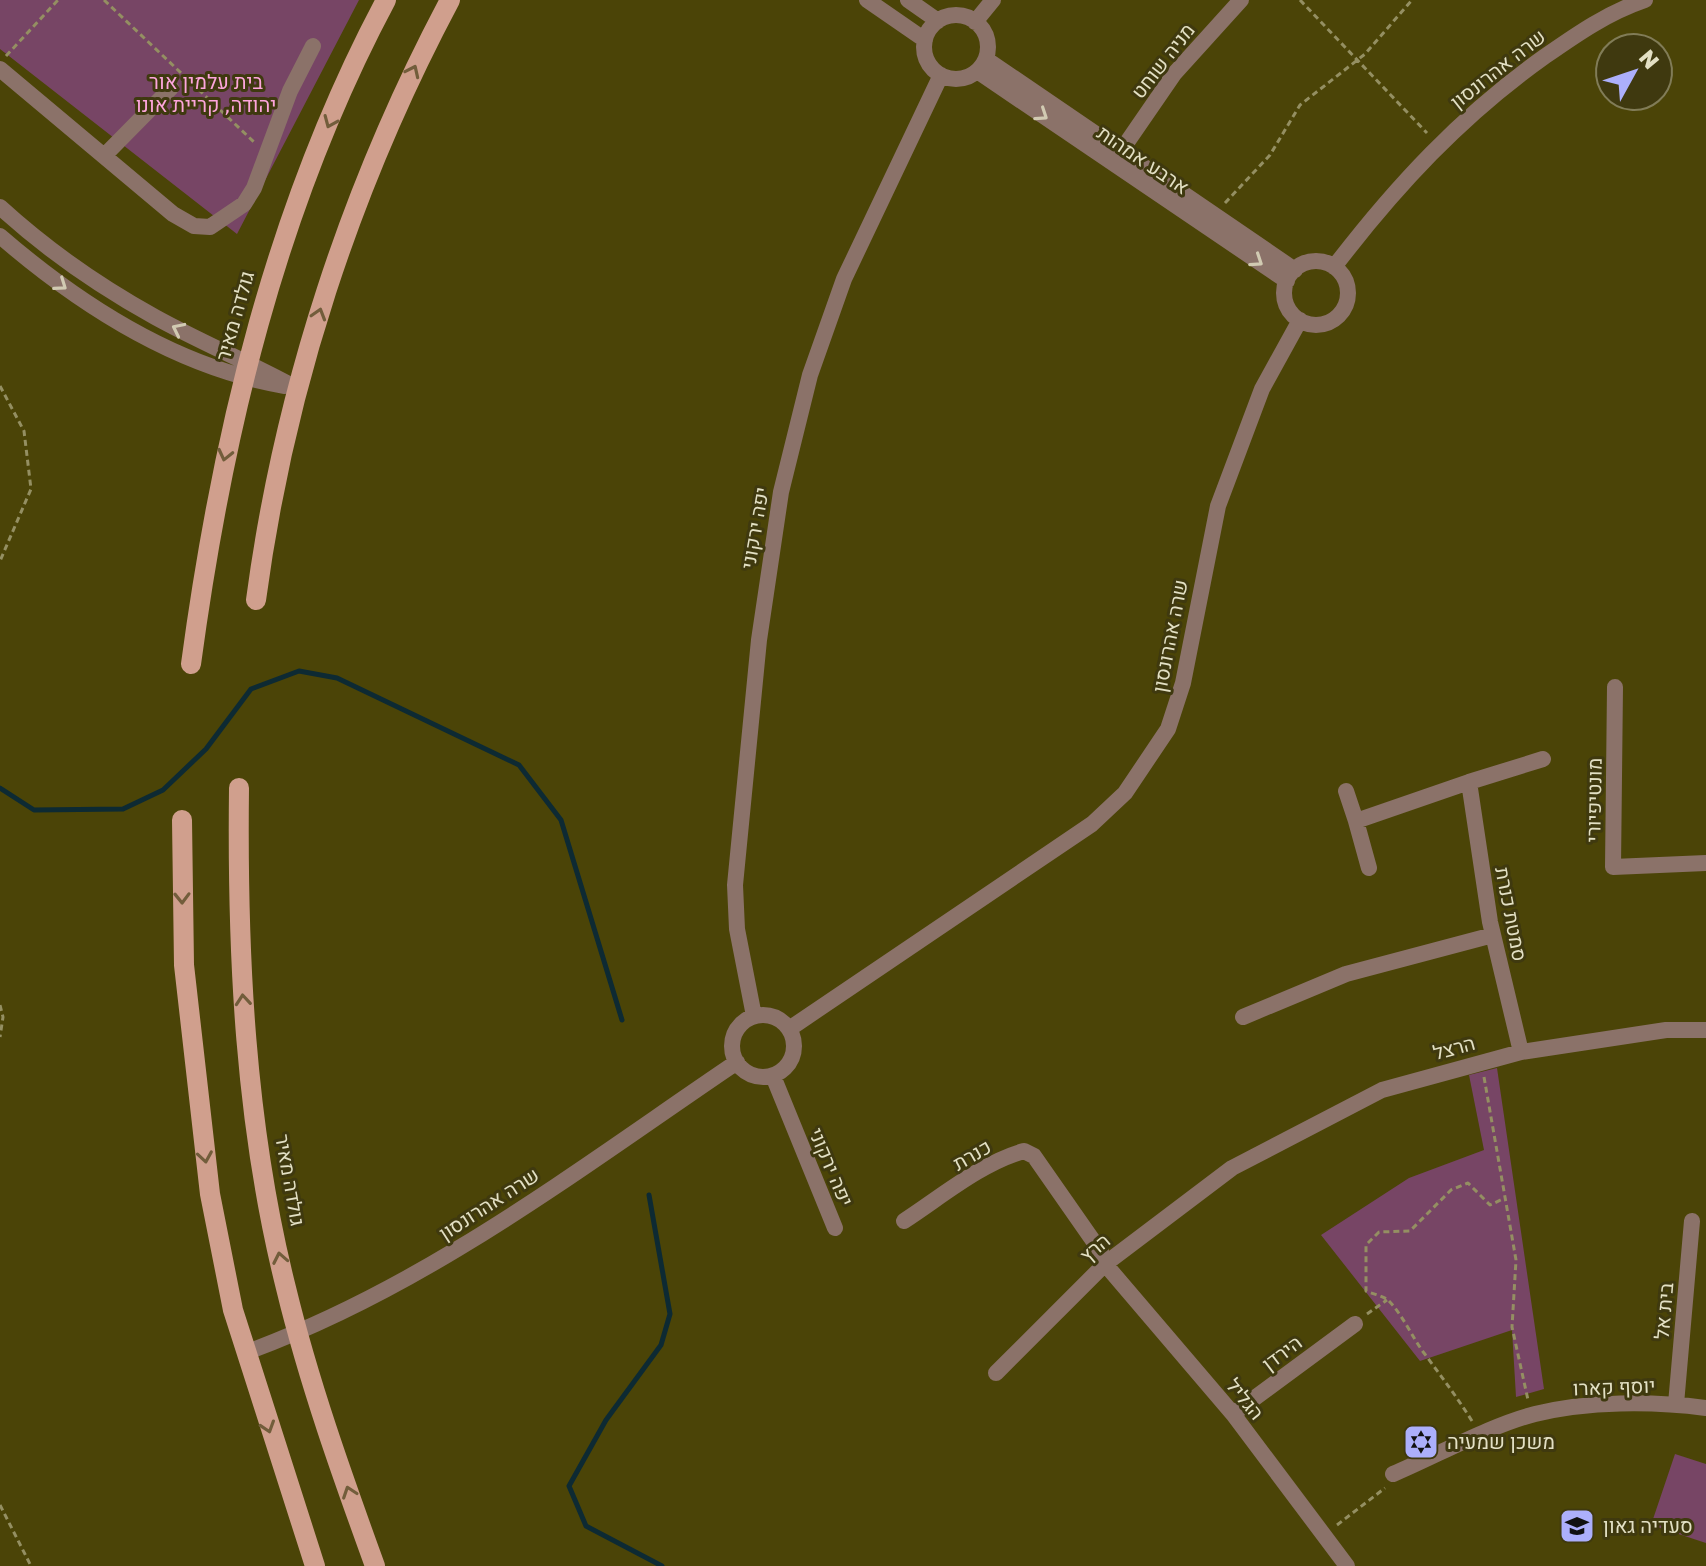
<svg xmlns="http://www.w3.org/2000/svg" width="1706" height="1566" font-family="'Golos Text',Heebo,sans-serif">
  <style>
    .green { fill: #774565 }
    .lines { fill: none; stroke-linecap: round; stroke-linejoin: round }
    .stream { stroke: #0d2a33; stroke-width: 5 }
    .path { stroke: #948f62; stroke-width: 3; stroke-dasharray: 6 4; stroke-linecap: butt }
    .minor { stroke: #8b7269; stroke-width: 16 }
    .major { stroke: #d09f8d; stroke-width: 20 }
    .oneway { stroke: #725d3b }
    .oneway2 { stroke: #d1cab2 }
    .labels { text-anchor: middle; stroke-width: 6; stroke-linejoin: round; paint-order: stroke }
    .street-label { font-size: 20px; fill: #e3e0c4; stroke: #3f390f }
    .park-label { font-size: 20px; fill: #fda5dc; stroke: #3f390f }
    .poi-label { font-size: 20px; fill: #e3e0c4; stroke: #3f390f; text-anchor: start }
  </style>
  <rect width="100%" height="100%" fill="#4b4407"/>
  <path class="green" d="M 0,0 L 359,0 L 237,234 L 0,49 Z
    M 1497,1068 L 1544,1389 L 1516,1397 L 1512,1330 L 1420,1361 L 1321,1235 L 1409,1178 L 1484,1150 L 1469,1075 Z
    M 1675,1454 L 1706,1464 L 1706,1543 L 1651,1525 Z"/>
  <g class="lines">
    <path class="stream" d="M 0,788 L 34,810 L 123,809 L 163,790 L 206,749 L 251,689 L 299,671 L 337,678 L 519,765 L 561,820 L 622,1020
      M 649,1195 L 670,1314 L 661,1345 L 606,1420 L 569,1486 L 586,1526 L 662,1566"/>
    <path class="path" d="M 104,0 L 255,143
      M 1300,0 L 1427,133
      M 6,56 L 58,0
      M 1225,203 L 1270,155 L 1300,105 L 1365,54 L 1412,0
      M 0,386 L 24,431 L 31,489 L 0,561
      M 0,1005 L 3,1017 L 0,1037
      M 1484,1077 L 1516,1260 L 1512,1327 L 1528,1400
      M 1367,1314 L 1387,1300
      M 1472,1421 C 1457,1397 1441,1376 1424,1353 C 1412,1337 1404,1317 1389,1301 C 1384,1296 1373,1294 1366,1291 L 1366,1245 L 1379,1232 L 1410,1231 L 1451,1190 L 1468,1183 L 1490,1205 L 1505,1198
      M 0,1505 L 31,1566
      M 1337,1525 L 1385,1488"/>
    <path class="minor" d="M 867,0 L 925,40
      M 908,0 L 938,21
      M924 47a32 32 0 1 1 64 0a32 32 0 1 1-64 0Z
      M 975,22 L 993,0
      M 986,59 L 1295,270
      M 0,69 L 173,214 L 194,226 L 210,227 L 244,204 L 254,188 L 290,91 L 313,46
      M 977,71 L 1287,281
      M 1121,151 L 1174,74 L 1241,0
      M 104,156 L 171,88
      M 0,207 C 47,250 99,286 155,317 C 202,343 251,363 298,389
      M 0,236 C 81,306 178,368 285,386
      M1284 293a32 32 0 1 1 64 0a32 32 0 1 1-64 0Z
      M 1334,267 C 1396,186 1461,116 1544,57 C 1577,34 1607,13 1645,0
      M 1615,687 L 1613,867 L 1706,863
      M 1346,791 L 1356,821
      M 1369,868 L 1356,821 L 1469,782
      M732 1046a31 31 0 1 1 62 0a31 31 0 1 1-62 0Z
      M 754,1016 L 737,929 L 735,885 L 759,640 L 781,492 L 810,375 L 844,279 L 941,75
      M 1243,1017 L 1346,974 L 1493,935
      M 789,1029 L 1092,824 L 1125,793 L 1168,729 L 1183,683 L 1218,506 L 1262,389 L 1300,320
      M 1521,1052 L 1490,922 L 1469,782 L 1543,759
      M 773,1076 L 835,1228
      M 904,1221 C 941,1197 981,1163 1024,1151 L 1034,1156 L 1101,1252 L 1105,1264 L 1233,1414 L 1347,1566
      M 247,1352 C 426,1287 580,1168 737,1062
      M 996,1373 L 1105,1264 L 1232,1168 L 1382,1090 L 1521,1052 L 1666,1030 L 1706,1030
      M 1676,1404 L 1692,1221
      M 1233,1414 L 1355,1324
      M 1393,1474 C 1436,1456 1491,1425 1535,1414 C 1588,1401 1652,1401 1706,1408"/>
    <path class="major" d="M 256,600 C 284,390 351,186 450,0
      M 191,664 C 222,434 276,206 386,0
      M 239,788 C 237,955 245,1125 286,1288 C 309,1383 342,1475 375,1566
      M 182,820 L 184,965 L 210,1194 L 233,1310 L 315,1566"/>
  </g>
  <defs><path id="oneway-chevron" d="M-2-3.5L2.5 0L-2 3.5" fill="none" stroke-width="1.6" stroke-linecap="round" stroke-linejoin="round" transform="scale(2)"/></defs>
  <g class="oneway">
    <use href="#oneway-chevron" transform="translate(413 71) rotate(-65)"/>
    <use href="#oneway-chevron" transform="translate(330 122) rotate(113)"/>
    <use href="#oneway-chevron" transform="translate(319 314) rotate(-73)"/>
    <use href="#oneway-chevron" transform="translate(225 455) rotate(103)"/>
    <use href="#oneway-chevron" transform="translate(182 898) rotate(89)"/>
    <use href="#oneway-chevron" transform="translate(243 1000) rotate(-95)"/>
    <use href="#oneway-chevron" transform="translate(205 1157) rotate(81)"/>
    <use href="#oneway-chevron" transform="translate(280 1258) rotate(-101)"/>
    <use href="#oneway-chevron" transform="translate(268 1427) rotate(72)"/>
    <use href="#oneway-chevron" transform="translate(349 1492) rotate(-109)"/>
  </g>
  <g class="oneway2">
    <use href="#oneway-chevron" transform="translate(1042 115) rotate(34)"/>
    <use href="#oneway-chevron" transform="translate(1257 261) rotate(34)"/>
    <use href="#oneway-chevron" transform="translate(61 285) rotate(35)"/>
    <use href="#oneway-chevron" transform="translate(178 329) rotate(-154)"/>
  </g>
  <defs>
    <symbol id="synagogue-square" viewBox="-11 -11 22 22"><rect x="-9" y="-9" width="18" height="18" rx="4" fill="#acaffb" stroke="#3f390f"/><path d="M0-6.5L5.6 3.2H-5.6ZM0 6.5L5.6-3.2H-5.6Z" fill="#111"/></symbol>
    <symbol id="school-square" viewBox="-11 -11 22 22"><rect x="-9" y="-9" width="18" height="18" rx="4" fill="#acaffb" stroke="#3f390f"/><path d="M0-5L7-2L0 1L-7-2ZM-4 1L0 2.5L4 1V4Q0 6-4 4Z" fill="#111"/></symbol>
  </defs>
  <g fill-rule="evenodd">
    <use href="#synagogue-square" x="1401" y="1422" width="40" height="40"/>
    <use href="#school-square" x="1557" y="1506" width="40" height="40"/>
  </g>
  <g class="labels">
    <g class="street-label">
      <text transform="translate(1163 61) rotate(-52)" y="7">מניה שוחט</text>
      <text transform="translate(1498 69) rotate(-38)" y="7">שרה אהרונסון</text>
      <text transform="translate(1143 160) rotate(34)" y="7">ארבע אמהות</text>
      <text transform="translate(235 316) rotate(-74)" y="7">גולדה מאיר</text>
      <text transform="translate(755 528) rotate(-80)" y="7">יפה ירקוני</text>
      <text transform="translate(1170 636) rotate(-79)" y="7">שרה אהרונסון</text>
      <text transform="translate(1594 800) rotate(-89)" y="7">מונטיפיורי</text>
      <text transform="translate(1511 914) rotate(79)" y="7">סמטת כנרת</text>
      <text transform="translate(1454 1048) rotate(-15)" y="7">הרצל</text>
      <text transform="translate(972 1155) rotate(-30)" y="7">כנרת</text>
      <text transform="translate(831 1167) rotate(67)" y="7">יפה ירקוני</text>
      <text transform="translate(290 1180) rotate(80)" y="7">גולדה מאיר</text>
      <text transform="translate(489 1204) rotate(-33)" y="7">שרה אהרונסון</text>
      <text transform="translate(1095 1248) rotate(-40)" y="7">הרץ</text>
      <text transform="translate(1664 1311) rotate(-85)" y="7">בית אל</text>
      <text transform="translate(1282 1353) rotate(-37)" y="7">הירדן</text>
      <text transform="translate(1614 1387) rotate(-2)" y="7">יוסף קארו</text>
      <text transform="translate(1245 1399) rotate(51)" y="7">הגליל</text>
    </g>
    <g class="park-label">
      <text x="206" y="89">בית עלמין אור<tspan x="206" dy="23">יהודה, קריית אונו</tspan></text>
    </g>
    <g class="poi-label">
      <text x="1447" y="1449">משכן שמעיה</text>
      <text x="1603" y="1533">סעדיה גאון</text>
    </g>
  </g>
  <g transform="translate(1634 72) rotate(50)"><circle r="38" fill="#3f390f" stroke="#817c57" stroke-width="2"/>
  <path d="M0-6L14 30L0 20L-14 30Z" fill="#acaffb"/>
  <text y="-12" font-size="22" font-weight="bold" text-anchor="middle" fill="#e3e0c4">N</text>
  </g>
</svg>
